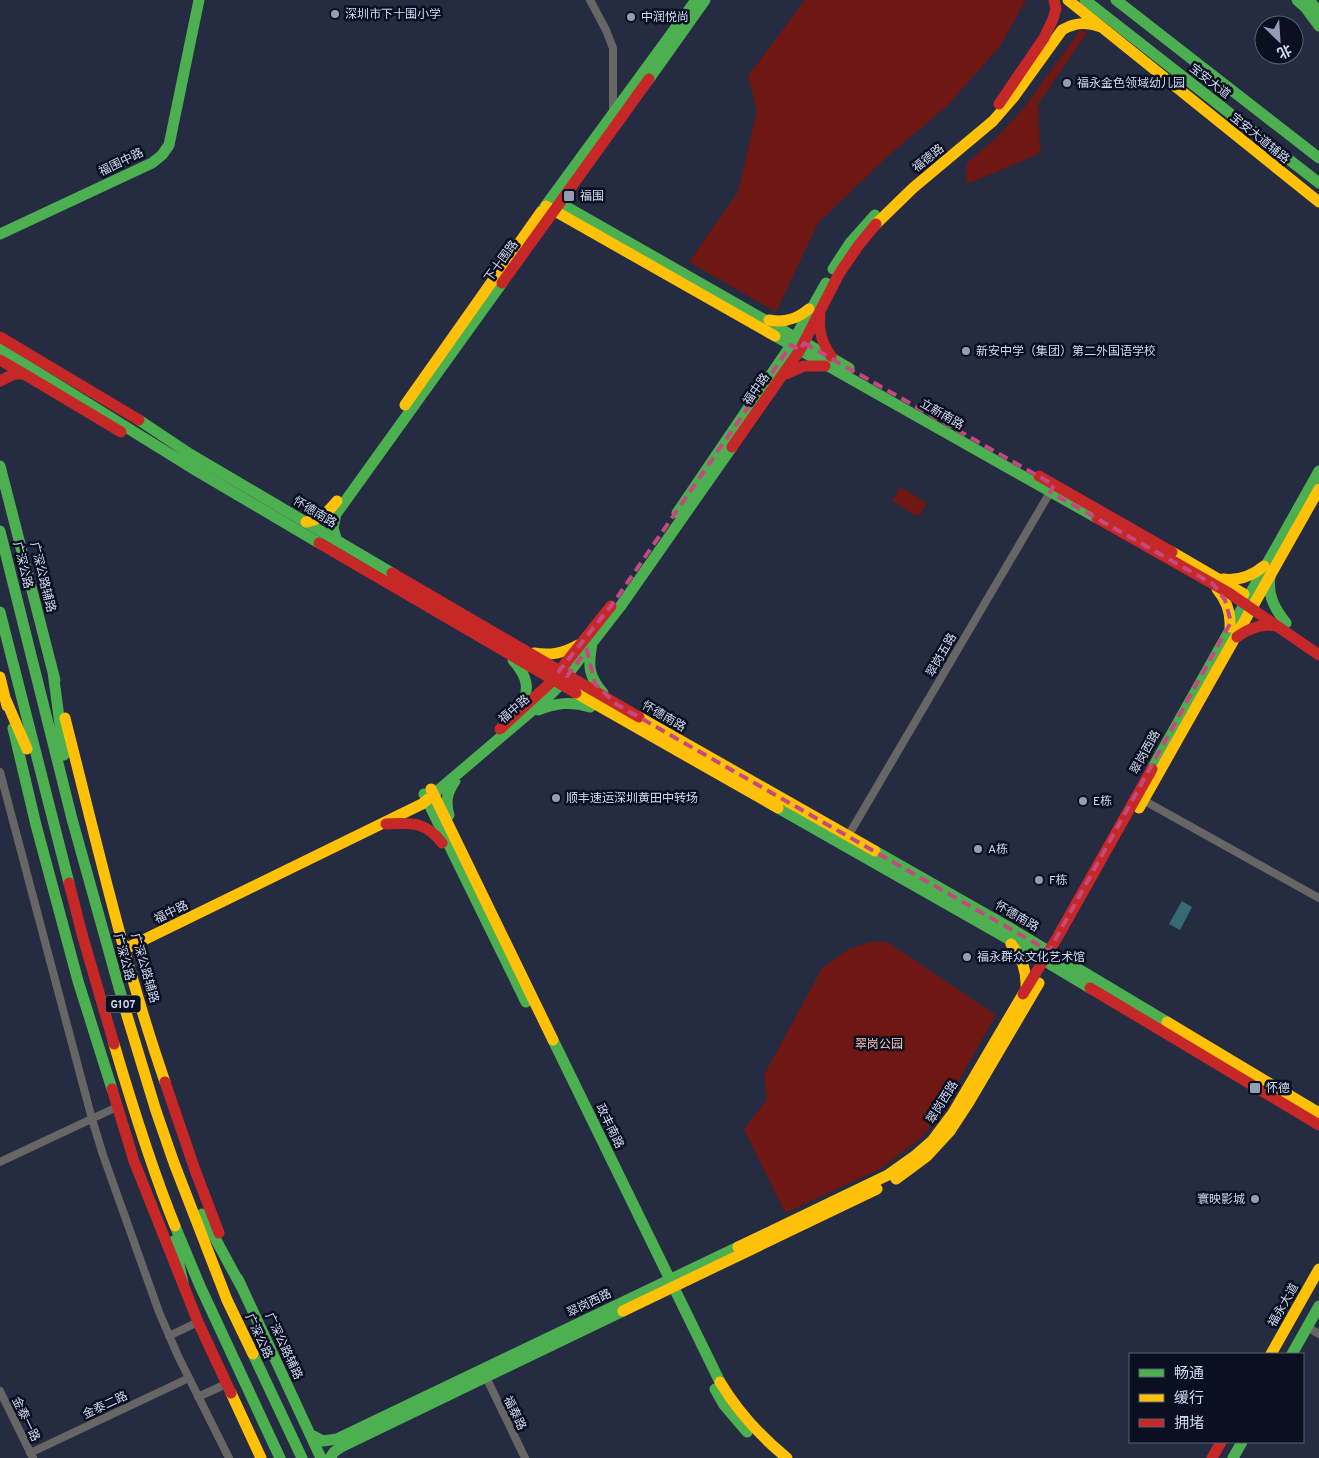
<svg xmlns="http://www.w3.org/2000/svg" width="1319" height="1458" font-family="Overpass,'Noto Sans SC',sans-serif">
  <style>
    .green { fill: #6f1713 }
    .water { fill: #366a75 }
    .lines { fill: none; stroke-linecap: round; stroke-linejoin: round }
    .street { stroke: #686664; stroke-width: 8 }
    .fast { stroke: #4caf50; stroke-width: 11 }
    .slow { stroke: #ffc107; stroke-width: 11 }
    .jam { stroke: #c62828; stroke-width: 11 }
    .marked { fill: none; stroke: #c64881; stroke-width: 4; stroke-dasharray: 10 6; stroke-linejoin: round }
    .poi-dot { fill: #959db5; stroke: #0b1021; stroke-width: 2 }
    .labels { text-anchor: middle; stroke-width: 5; stroke-linejoin: round; paint-order: stroke }
    .shield { fill: #0b1021; stroke: #969db5; stroke-width: 1 }
    .shield-label { font-size: 11px; font-weight: bold; fill: #d1daf4 }
    .poi-label { font-size: 12px; fill: #d1daf4; stroke: #0b1021; text-anchor: start }
    .street-label { font-size: 12px; fill: #d1daf4; stroke: #0b1021 }
    .park-label { font-size: 12px; fill: #fec1b6; stroke: #0b1021 }
  </style>
  <rect width="100%" height="100%" fill="#252b41"/>
  <path class="green" d="M 805,0 L 1026,0 L 1000,46 L 947,106 L 889,155 L 818,223 L 776,312 L 689,262 L 738,192 L 757,111 L 748,76 Z
    M 1081,29 L 1087,33 L 1038,104 L 1040,149 L 1043,150 L 1032,157 L 967,184 L 966,164 L 998,136 L 1023,109 Z
    M 900,487 L 927,503 L 918,517 L 892,501 Z
    M 870,942 L 887,942 L 996,1015 L 941,1112 L 922,1137 L 880,1169 L 785,1213 L 744,1129 L 767,1099 L 764,1075 L 822,968 L 849,949 Z"/>
  <path class="water" d="M 1182,901 L 1192,907 L 1180,930 L 1169,924 Z"/>
  <g class="lines">
    <path class="street" d="M 590,0 L 606,30 L 613,48 L 613,112
      M 0,772 L 92,1119 L 103,1155 L 159,1312 L 178,1356 L 229,1458
      M 1143,800 L 1319,898
      M 848,836 L 1052,489
      M 0,1162 L 117,1107
      M 1307,1327 L 1319,1334
      M 169,1336 L 198,1322
      M 486,1377 L 525,1458
      M 0,1391 L 33,1458
      M 198,1397 L 226,1384
      M 30,1453 L 189,1378"/>
    <path class="fast" d="M 1085,0 L 1319,183
      M 1116,0 L 1319,158
      M 1297,0 L 1305,7 L 1319,26
      M 1309,0 L 1319,12
      M 649,79 L 705,0
      M 551,198 L 849,368
      M 541,212 L 696,0
      M 0,234 L 152,163 L 162,155 L 169,145 L 199,0
      M 833,269 L 850,243 L 875,215
      M 775,336 L 1097,518
      M 0,349 L 197,471 L 319,543
      M 139,420 L 190,454 L 392,573
      M 0,466 L 55,680
      M 677,513 L 791,345 L 826,283
      M 0,531 L 72,819 L 125,1009
      M 337,541 L 333,528 L 336,514 L 502,283
      M 1270,577 C 1267,595 1275,609 1286,623
      M 0,612 L 69,883
      M 592,644 C 588,665 588,676 603,693
      M 513,660 C 528,677 530,688 521,709
      M 53,672 L 64,755
      M 538,710 C 556,703 571,701 590,707
      M 13,728 L 36,825 L 78,981 L 112,1089
      M 1152,769 L 1319,471
      M 424,794 L 526,1002
      M 428,799 L 548,697 L 558,687 L 620,607 L 732,447
      M 778,808 L 1003,936 L 1090,988
      M 449,815 C 445,801 447,793 455,781
      M 875,851 L 1005,925 L 1167,1022
      M 553,1040 L 720,1382
      M 202,1214 L 242,1288
      M 175,1226 L 200,1286 L 280,1458
      M 174,1241 L 183,1283
      M 238,1279 L 321,1458
      M 253,1354 L 302,1458
      M 1292,1354 L 1319,1306
      M 715,1389 L 724,1405 L 747,1432
      M 310,1434 L 323,1441 L 337,1439 L 738,1247
      M 330,1458 L 334,1452 L 341,1447 L 623,1311
      M 1233,1458 L 1242,1442"/>
    <path class="slow" d="M 1068,0 L 1319,202
      M 546,206 L 775,336
      M 876,224 L 913,188 L 993,121 L 1013,98 L 1062,30 C 1076,22 1086,22 1101,27
      M 769,320 C 785,323 797,319 809,309
      M 405,405 L 541,212
      M 306,522 C 320,520 328,512 337,501
      M 1172,552 L 1244,594
      M 1223,579 C 1239,581 1252,576 1264,566
      M 1217,589 C 1226,600 1231,612 1230,627
      M 534,653 C 551,656 563,653 578,645
      M 0,677 L 7,706
      M 576,693 L 778,808
      M 5,698 L 27,749
      M 639,717 L 875,851
      M 65,718 C 96,840 124,963 165,1082
      M 431,789 L 553,1040
      M 1139,808 L 1319,489
      M 1011,944 C 1022,958 1027,971 1026,989
      M 125,949 L 422,804 L 428,799
      M 125,1009 L 156,1111 L 174,1163 L 227,1300 L 253,1354
      M 1167,1022 L 1319,1113
      M 114,1044 C 132,1105 151,1167 175,1226
      M 896,1179 L 927,1156 L 950,1131 L 969,1102 L 1039,983
      M 738,1247 L 888,1175 L 916,1155 L 932,1141 L 953,1113 L 1023,994
      M 623,1311 L 877,1189
      M 1271,1354 L 1319,1269
      M 720,1382 C 738,1412 760,1436 787,1458
      M 231,1393 L 261,1458"/>
    <path class="jam" d="M 999,104 L 1044,38 L 1053,19 L 1056,9 L 1054,0
      M 502,283 L 649,79
      M 820,315 C 818,331 822,343 831,356
      M 0,337 L 139,420
      M 0,360 L 24,374
      M 786,374 L 804,366 L 825,366
      M 0,381 L 14,374 L 24,374 L 121,432
      M 732,447 L 800,350 L 839,274 L 858,246 L 876,224
      M 1039,476 L 1172,552
      M 1097,518 L 1229,593 L 1319,655
      M 319,543 L 576,693
      M 392,573 L 639,717
      M 1237,637 C 1249,628 1261,623 1276,626
      M 500,729 L 549,684 L 611,606
      M 386,824 C 412,823 425,821 442,843
      M 69,883 L 82,934 L 114,1044
      M 1090,988 L 1319,1125
      M 1023,994 L 1057,938 L 1152,769
      M 165,1082 L 195,1170 L 219,1233
      M 112,1089 L 134,1161 L 198,1322 L 231,1393
      M 1212,1458 L 1221,1442"/>
  </g>
  <path class="marked" d="M 804,343 L 1054,485 L 1050,492 L 1213,584 L 1225,600 L 1231,622 L 1049,951 L 616,704 L 595,684 L 587,650 L 567,676 L 559,671 L 614,602 L 791,345 L 800,350 Z"/>
  <g class="poi-dot">
    <circle cx="335" cy="14" r="5"/>
    <circle cx="631" cy="17" r="5"/>
    <circle cx="1067" cy="83" r="5"/>
    <rect x="563" y="190" width="12" height="12" rx="2.5"/>
    <circle cx="966" cy="351" r="5"/>
    <circle cx="556" cy="798" r="5"/>
    <circle cx="1083" cy="801" r="5"/>
    <circle cx="978" cy="849" r="5"/>
    <circle cx="1039" cy="880" r="5"/>
    <circle cx="967" cy="957" r="5"/>
    <rect x="1249" y="1082" width="12" height="12" rx="2.5"/>
    <circle cx="1255" cy="1199" r="5"/>
  </g>
  <g class="labels">
    <rect class="shield" x="105.5" y="995.5" width="35" height="17" rx="4"/>
    <g class="shield-label">
      <text x="123" y="1008">G107</text>
    </g>
    <g class="poi-label">
      <text x="345" y="18">深圳市下十围小学</text>
      <text x="641" y="21">中润悦尚</text>
      <text x="1077" y="87">福永金色领域幼儿园</text>
      <text x="580" y="200">福围</text>
      <text x="976" y="355">新安中学（集团）第二外国语学校</text>
      <text x="566" y="802">顺丰速运深圳黄田中转场</text>
      <text x="1093" y="805">E栋</text>
      <text x="988" y="853">A栋</text>
      <text x="1049" y="884">F栋</text>
      <text x="977" y="961">福永群众文化艺术馆</text>
      <text x="1266" y="1092">怀德</text>
      <text x="1245" y="1203" text-anchor="end">寰映影城</text>
    </g>
    <g class="street-label">
      <text transform="translate(1210 81) rotate(38)" y="4">宝安大道</text>
      <text transform="translate(1260 138) rotate(39)" y="4">宝安大道辅路</text>
      <text transform="translate(928 158) rotate(-39)" y="4">福德路</text>
      <text transform="translate(121 162) rotate(-26)" y="4">福围中路</text>
      <text transform="translate(501 261) rotate(-54)" y="4">下十围路</text>
      <text transform="translate(756 389) rotate(-55)" y="4">福中路</text>
      <text transform="translate(942 414) rotate(30)" y="4">立新南路</text>
      <text transform="translate(315 512) rotate(31)" y="4">怀德南路</text>
      <text transform="translate(23 565) rotate(76)" y="4">广深公路</text>
      <text transform="translate(43 577) rotate(76)" y="4">广深公路辅路</text>
      <text transform="translate(941 655) rotate(-60)" y="4">翠岗五路</text>
      <text transform="translate(514 709) rotate(-41)" y="4">福中路</text>
      <text transform="translate(664 716) rotate(30)" y="4">怀德南路</text>
      <text transform="translate(1145 752) rotate(-61)" y="4">翠岗西路</text>
      <text transform="translate(171 912) rotate(-26)" y="4">福中路</text>
      <text transform="translate(1017 916) rotate(30)" y="4">怀德南路</text>
      <text transform="translate(124 957) rotate(75)" y="4">广深公路</text>
      <text transform="translate(145 968) rotate(74)" y="4">广深公路辅路</text>
      <text transform="translate(942 1102) rotate(-58)" y="4">翠岗西路</text>
      <text transform="translate(610 1126) rotate(64)" y="4">政丰南路</text>
      <text transform="translate(589 1303) rotate(-26)" y="4">翠岗西路</text>
      <text transform="translate(1283 1305) rotate(-60)" y="4">福永大道</text>
      <text transform="translate(259 1336) rotate(65)" y="4">广深公路</text>
      <text transform="translate(284 1346) rotate(65)" y="4">广深公路辅路</text>
      <text transform="translate(105 1405) rotate(-25)" y="4">金泰二路</text>
      <text transform="translate(515 1413) rotate(64)" y="4">福泰路</text>
      <text transform="translate(26 1419) rotate(64)" y="4">金泰一路</text>
    </g>
    <g class="park-label">
      <text x="879" y="1048">翠岗公园</text>
    </g>
  </g>
  <rect x="1129" y="1353" width="175" height="90" fill="#0b1021" stroke="#5a6175"/>
  <rect x="1139" y="1369" width="25" height="8" fill="#4caf50" stroke="#5a6175"/>
  <text x="1174" y="1378" font-size="15" fill="#d1daf4">畅通</text>
  <rect x="1139" y="1394" width="25" height="8" fill="#ffc107" stroke="#5a6175"/>
  <text x="1174" y="1403" font-size="15" fill="#d1daf4">缓行</text>
  <rect x="1139" y="1419" width="25" height="8" fill="#c62828" stroke="#5a6175"/>
  <text x="1174" y="1428" font-size="15" fill="#d1daf4">拥堵</text>
  <g transform="translate(1279 40) rotate(155)"><circle r="24" fill="#0b1021" stroke="#5a6175"/>
  <path d="M0-4L9 19L0 12L-9 19Z" fill="#959db5"/>
  <text y="-8" font-size="14" font-weight="bold" text-anchor="middle" fill="#d1daf4">北</text>
  </g>
</svg>
